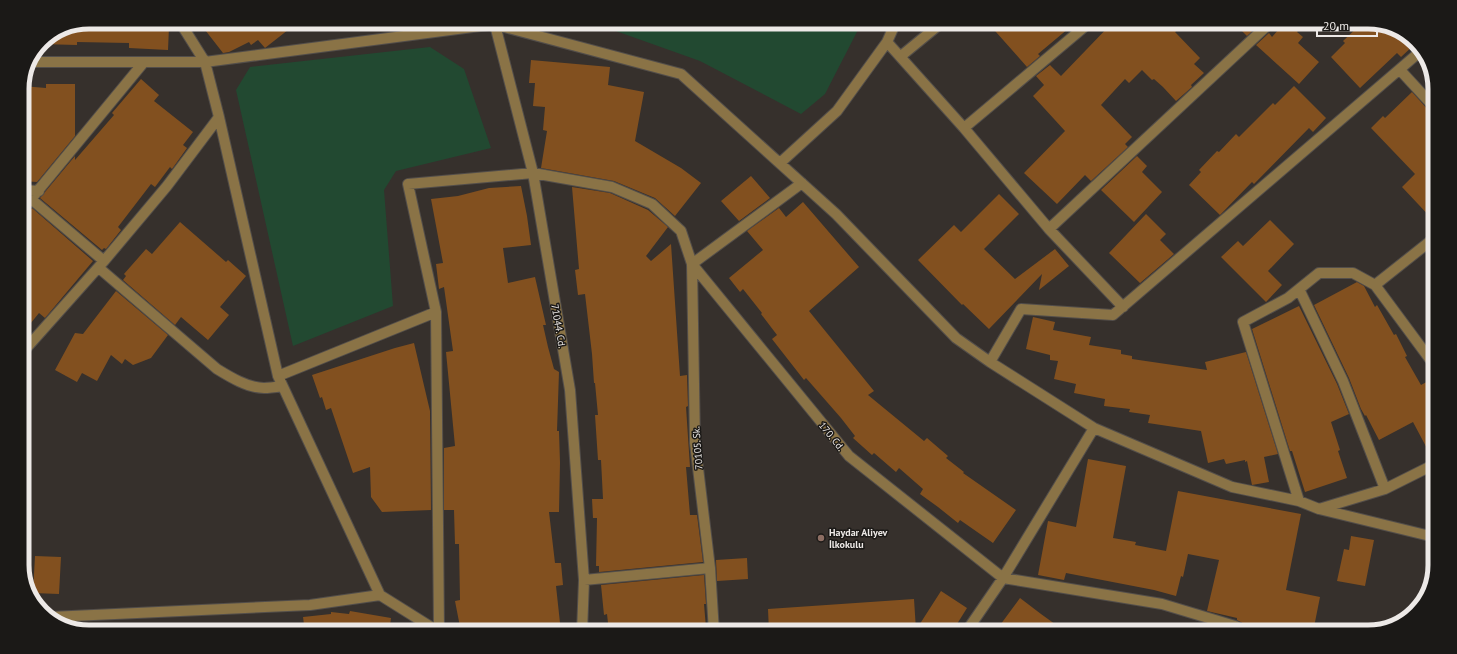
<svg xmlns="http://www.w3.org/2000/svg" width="1457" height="654" font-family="'PT Sans',sans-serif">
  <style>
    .green { fill: #224931 }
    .building { fill: #82501f }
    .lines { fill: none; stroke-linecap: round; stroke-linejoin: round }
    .minor-casing { stroke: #534e4a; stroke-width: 12 }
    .minor { stroke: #8a7346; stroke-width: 10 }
    .education-dot { fill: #8d6e63; stroke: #1b1917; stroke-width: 1.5 }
    .labels { text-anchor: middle; stroke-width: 3; stroke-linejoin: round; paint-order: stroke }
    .street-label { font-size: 10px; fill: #ede9e7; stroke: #1b1917 }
    .poi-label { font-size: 10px; font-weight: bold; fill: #ede9e7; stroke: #1b1917; text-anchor: start }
    .rim { fill: none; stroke: #ede9e7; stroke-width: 5 }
  </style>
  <rect width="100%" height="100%" fill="#36302c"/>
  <path class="green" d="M 861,24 L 825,94 L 801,114 L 700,61 L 599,25 Z
    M 430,47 L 464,69 L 491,148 L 396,171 L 384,190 L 393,306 L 293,346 L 236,90 L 250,67 Z"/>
  <path class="building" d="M 1255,22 L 1260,24 L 1247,36 L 1234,23 Z
    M 1285,22 L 1306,22 L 1297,32 L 1303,37 L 1298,43 L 1319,62 L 1299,84 L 1256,45 L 1269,33 L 1272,37 Z
    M 1363,22 L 1394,27 L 1415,44 L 1401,57 L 1397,53 L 1360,88 L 1331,57 L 1345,43 L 1343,41 Z
    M 988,23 L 1075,23 L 1038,54 L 1040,56 L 1027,67 Z
    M 1112,23 L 1186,23 L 1175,32 L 1200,58 L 1194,64 L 1204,73 L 1191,85 L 1192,87 L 1176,101 L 1163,87 L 1154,79 L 1152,80 L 1142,70 L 1129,83 L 1125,79 L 1101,105 L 1132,137 L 1125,144 L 1128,147 L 1091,181 L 1085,175 L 1057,204 L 1024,173 L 1065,131 L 1033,96 L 1044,85 L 1036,76 L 1050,65 L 1061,76 Z
    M 202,26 L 293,26 L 265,48 L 258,40 L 251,45 L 249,42 L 229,52 L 223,53 Z
    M 63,27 L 169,27 L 168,50 L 129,48 L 129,43 L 77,42 L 77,45 L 40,44 L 42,41 Z
    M 531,60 L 610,67 L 608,85 L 644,92 L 635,141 L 681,168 L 701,183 L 675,216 L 655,198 L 614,181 L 541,168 L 547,131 L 543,130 L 545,107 L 533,106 L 535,83 L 529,83 Z
    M 141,79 L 159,95 L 154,101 L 193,132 L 183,145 L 187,148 L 172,169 L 170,167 L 155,187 L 151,184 L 118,227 L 121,230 L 106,249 L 104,248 L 102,250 L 40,198 L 75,156 L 75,160 L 114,115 L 112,113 Z
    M 1434,83 L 1435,84 L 1435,98 L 1428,90 Z
    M 46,84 L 75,84 L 75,136 L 37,182 L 22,181 L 26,122 L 22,122 L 22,86 L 46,88 Z
    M 1294,86 L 1326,118 L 1313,132 L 1309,128 L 1254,184 L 1252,182 L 1220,215 L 1189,185 L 1201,172 L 1199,170 L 1217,151 L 1219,152 L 1236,134 L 1239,137 L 1273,103 L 1275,105 Z
    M 1412,92 L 1430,112 L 1435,114 L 1434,221 L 1402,187 L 1415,174 L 1371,128 L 1383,116 L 1385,118 Z
    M 1137,156 L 1147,166 L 1142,172 L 1162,192 L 1134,222 L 1101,190 Z
    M 751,176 L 770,198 L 739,221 L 721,201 Z
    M 521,186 L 527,216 L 531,245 L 503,248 L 508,283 L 535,277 L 546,325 L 543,325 L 548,347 L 554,369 L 559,372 L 557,431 L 559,431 L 560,463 L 559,512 L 549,512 L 555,563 L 561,563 L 563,585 L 556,586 L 561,632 L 461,632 L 455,601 L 460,600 L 459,544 L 455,544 L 454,510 L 444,510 L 444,448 L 455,446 L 446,352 L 453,351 L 444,287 L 439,289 L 436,264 L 443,263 L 431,199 L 458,196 L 489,188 Z
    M 572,187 L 610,193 L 648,210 L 668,227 L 646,256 L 651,261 L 671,244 L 680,376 L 687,375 L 687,376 L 688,406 L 686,407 L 690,467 L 686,467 L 690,515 L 697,515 L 703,562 L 599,572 L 599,566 L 596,566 L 597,518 L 593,518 L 592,499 L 603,499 L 601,460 L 598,460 L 595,415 L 598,415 L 595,383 L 594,383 L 592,354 L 585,294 L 578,295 L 575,270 L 579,269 Z
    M 999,194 L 1019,214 L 984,249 L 1015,279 L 1055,249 L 1069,266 L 1039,290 L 1042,274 L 989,329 L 963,304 L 962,305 L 918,260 L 954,225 L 961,232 Z
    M 803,202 L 859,267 L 809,311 L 874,391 L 868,395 L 924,441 L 927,438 L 948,456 L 946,458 L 964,472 L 963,473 L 1016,510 L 993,543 L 960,520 L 958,523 L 938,507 L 920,494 L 923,489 L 899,468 L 896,472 L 874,453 L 872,455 L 853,438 L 855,436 L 841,418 L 806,378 L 804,380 L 772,339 L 777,335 L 761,314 L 762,313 L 743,289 L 740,292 L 729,278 L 763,250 L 747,231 L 779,208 L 786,217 Z
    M 32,208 L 93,261 L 45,318 L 39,313 L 22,334 L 22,220 Z
    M 1146,214 L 1166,234 L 1160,240 L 1174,254 L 1140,283 L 1109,253 Z
    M 1270,220 L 1294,244 L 1268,271 L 1282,285 L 1266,302 L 1221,257 L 1238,241 L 1243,246 Z
    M 180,222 L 226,262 L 228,260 L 246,276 L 220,307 L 229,315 L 208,340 L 181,317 L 175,325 L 123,280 L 126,276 L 124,274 L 146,249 L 152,254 Z
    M 1357,282 L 1364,286 L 1375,307 L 1377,305 L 1394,335 L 1396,334 L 1407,356 L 1405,357 L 1421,385 L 1432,379 L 1431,456 L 1413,422 L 1379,440 L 1366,415 L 1365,416 L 1361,409 L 1349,378 L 1314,305 Z
    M 116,291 L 168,335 L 151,358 L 133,365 L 125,359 L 122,364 L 111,355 L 97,381 L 82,373 L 77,382 L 55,370 L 75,333 L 83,334 Z
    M 1299,306 L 1337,384 L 1349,414 L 1331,422 L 1340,450 L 1338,451 L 1347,478 L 1305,492 L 1292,451 L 1290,451 L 1252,329 Z
    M 1033,317 L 1055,322 L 1053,330 L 1091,337 L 1089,345 L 1121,350 L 1121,354 L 1132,356 L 1132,359 L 1207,370 L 1205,362 L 1246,352 L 1278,454 L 1264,457 L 1269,482 L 1252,485 L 1247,461 L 1245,462 L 1245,460 L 1226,464 L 1224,459 L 1208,463 L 1201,431 L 1148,423 L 1150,415 L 1129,412 L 1130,409 L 1104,406 L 1105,399 L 1074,393 L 1076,384 L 1054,379 L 1058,361 L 1050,360 L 1050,355 L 1026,349 Z
    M 414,343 L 430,411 L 431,510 L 382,512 L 371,497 L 370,467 L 353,473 L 331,408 L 326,410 L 322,397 L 320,398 L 312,375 L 395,348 Z
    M 1088,459 L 1126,466 L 1113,538 L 1136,542 L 1135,545 L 1166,551 L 1178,491 L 1301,514 L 1286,590 L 1320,597 L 1313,632 L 1278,632 L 1246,625 L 1237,620 L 1237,618 L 1207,611 L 1219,560 L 1188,554 L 1183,577 L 1181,576 L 1176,596 L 1154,590 L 1066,573 L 1064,580 L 1038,575 L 1048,521 L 1076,527 Z
    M 1351,536 L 1374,540 L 1365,586 L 1337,581 L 1344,549 L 1349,550 Z
    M 35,556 L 61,557 L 59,594 L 33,593 Z
    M 747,558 L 748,579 L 717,581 L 716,560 Z
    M 704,575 L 706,604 L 704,604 L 706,628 L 699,628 L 700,632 L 609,632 L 607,614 L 604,615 L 601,585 Z
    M 941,591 L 967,608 L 952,632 L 769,632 L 768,609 L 914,599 L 916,630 Z
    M 1020,598 L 1041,614 L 1066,632 L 995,632 Z
    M 350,611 L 391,618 L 389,632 L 305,632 L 303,617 L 331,614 L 331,612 L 349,614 Z"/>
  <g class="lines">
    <defs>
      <path id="minor" d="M 495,25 L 533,173 L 570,390 L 584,580 L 582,632
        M 497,25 L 681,74 L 836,214 L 956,338 L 990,362 L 1094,428 L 1232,487 L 1299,501 L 1319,509 L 1430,536
        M 183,27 L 205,62 L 219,117 L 278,376 L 380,595 L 439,632
        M 887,42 L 964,128 L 1049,229 L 1271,22
        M 901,56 L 940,24
        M 32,62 L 205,62 L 488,25
        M 1400,70 L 1435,108
        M 964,128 L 1089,23
        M 780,163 L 837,111 L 887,42 L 895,24
        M 22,190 L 39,191
        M 31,199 L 104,261
        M 22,210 L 144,62
        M 1049,229 L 1123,307
        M 692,264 L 849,456 L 1003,578 L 1162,604 L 1235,626 L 1246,632
        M 692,264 L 802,183
        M 99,268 L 217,369 C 230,377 248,388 264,388 C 270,388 276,387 282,386
        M 1375,285 L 1433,239
        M 1299,289 L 1343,381 L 1385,489
        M 22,353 L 104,261 L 167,186 L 219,117
        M 990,362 L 1021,309 L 1113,315 L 1422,50
        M 278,376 L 436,312
        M 1299,501 L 1243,322 L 1288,298 L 1319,273 L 1353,273 L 1375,285 L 1432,362
        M 1319,509 L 1385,489 L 1431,466
        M 584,580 L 710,568
        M 50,617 L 310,605 L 380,595
        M 439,632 L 436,312 L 408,184 L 533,173 L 612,187 L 652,204 L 681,231 L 692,264 L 695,443 L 710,568 L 714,632
        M 966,632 L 1003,578 L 1094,428"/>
    </defs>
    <use href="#minor" class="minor-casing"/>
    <use href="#minor" class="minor"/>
  </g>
  <circle class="education-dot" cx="821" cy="538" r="4"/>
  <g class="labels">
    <g class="street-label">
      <text transform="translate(559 326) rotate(80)" y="4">71044. Cd.</text>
      <text transform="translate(832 436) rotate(51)" y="4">170. Cd.</text>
      <text transform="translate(697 448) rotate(-94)" y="4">70105. Sk.</text>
    </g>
    <g class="poi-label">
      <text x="829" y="536">Haydar Aliyev<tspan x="829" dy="12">İlkokulu</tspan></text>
    </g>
  </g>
  <path d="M0 0H1457V654H0ZM89 29H1368A60 60 0 0 1 1428 89V565A60 60 0 0 1 1368 625H89A60 60 0 0 1 29 565V89A60 60 0 0 1 89 29Z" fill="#1b1917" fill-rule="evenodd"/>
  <path class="rim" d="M89 29H1368A60 60 0 0 1 1428 89V565A60 60 0 0 1 1368 625H89A60 60 0 0 1 29 565V89A60 60 0 0 1 89 29Z"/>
  <path d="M1317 30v6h60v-6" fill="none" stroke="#ede9e7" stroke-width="2"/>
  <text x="1323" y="30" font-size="12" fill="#ede9e7" stroke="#1b1917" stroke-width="3" paint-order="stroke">20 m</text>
</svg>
